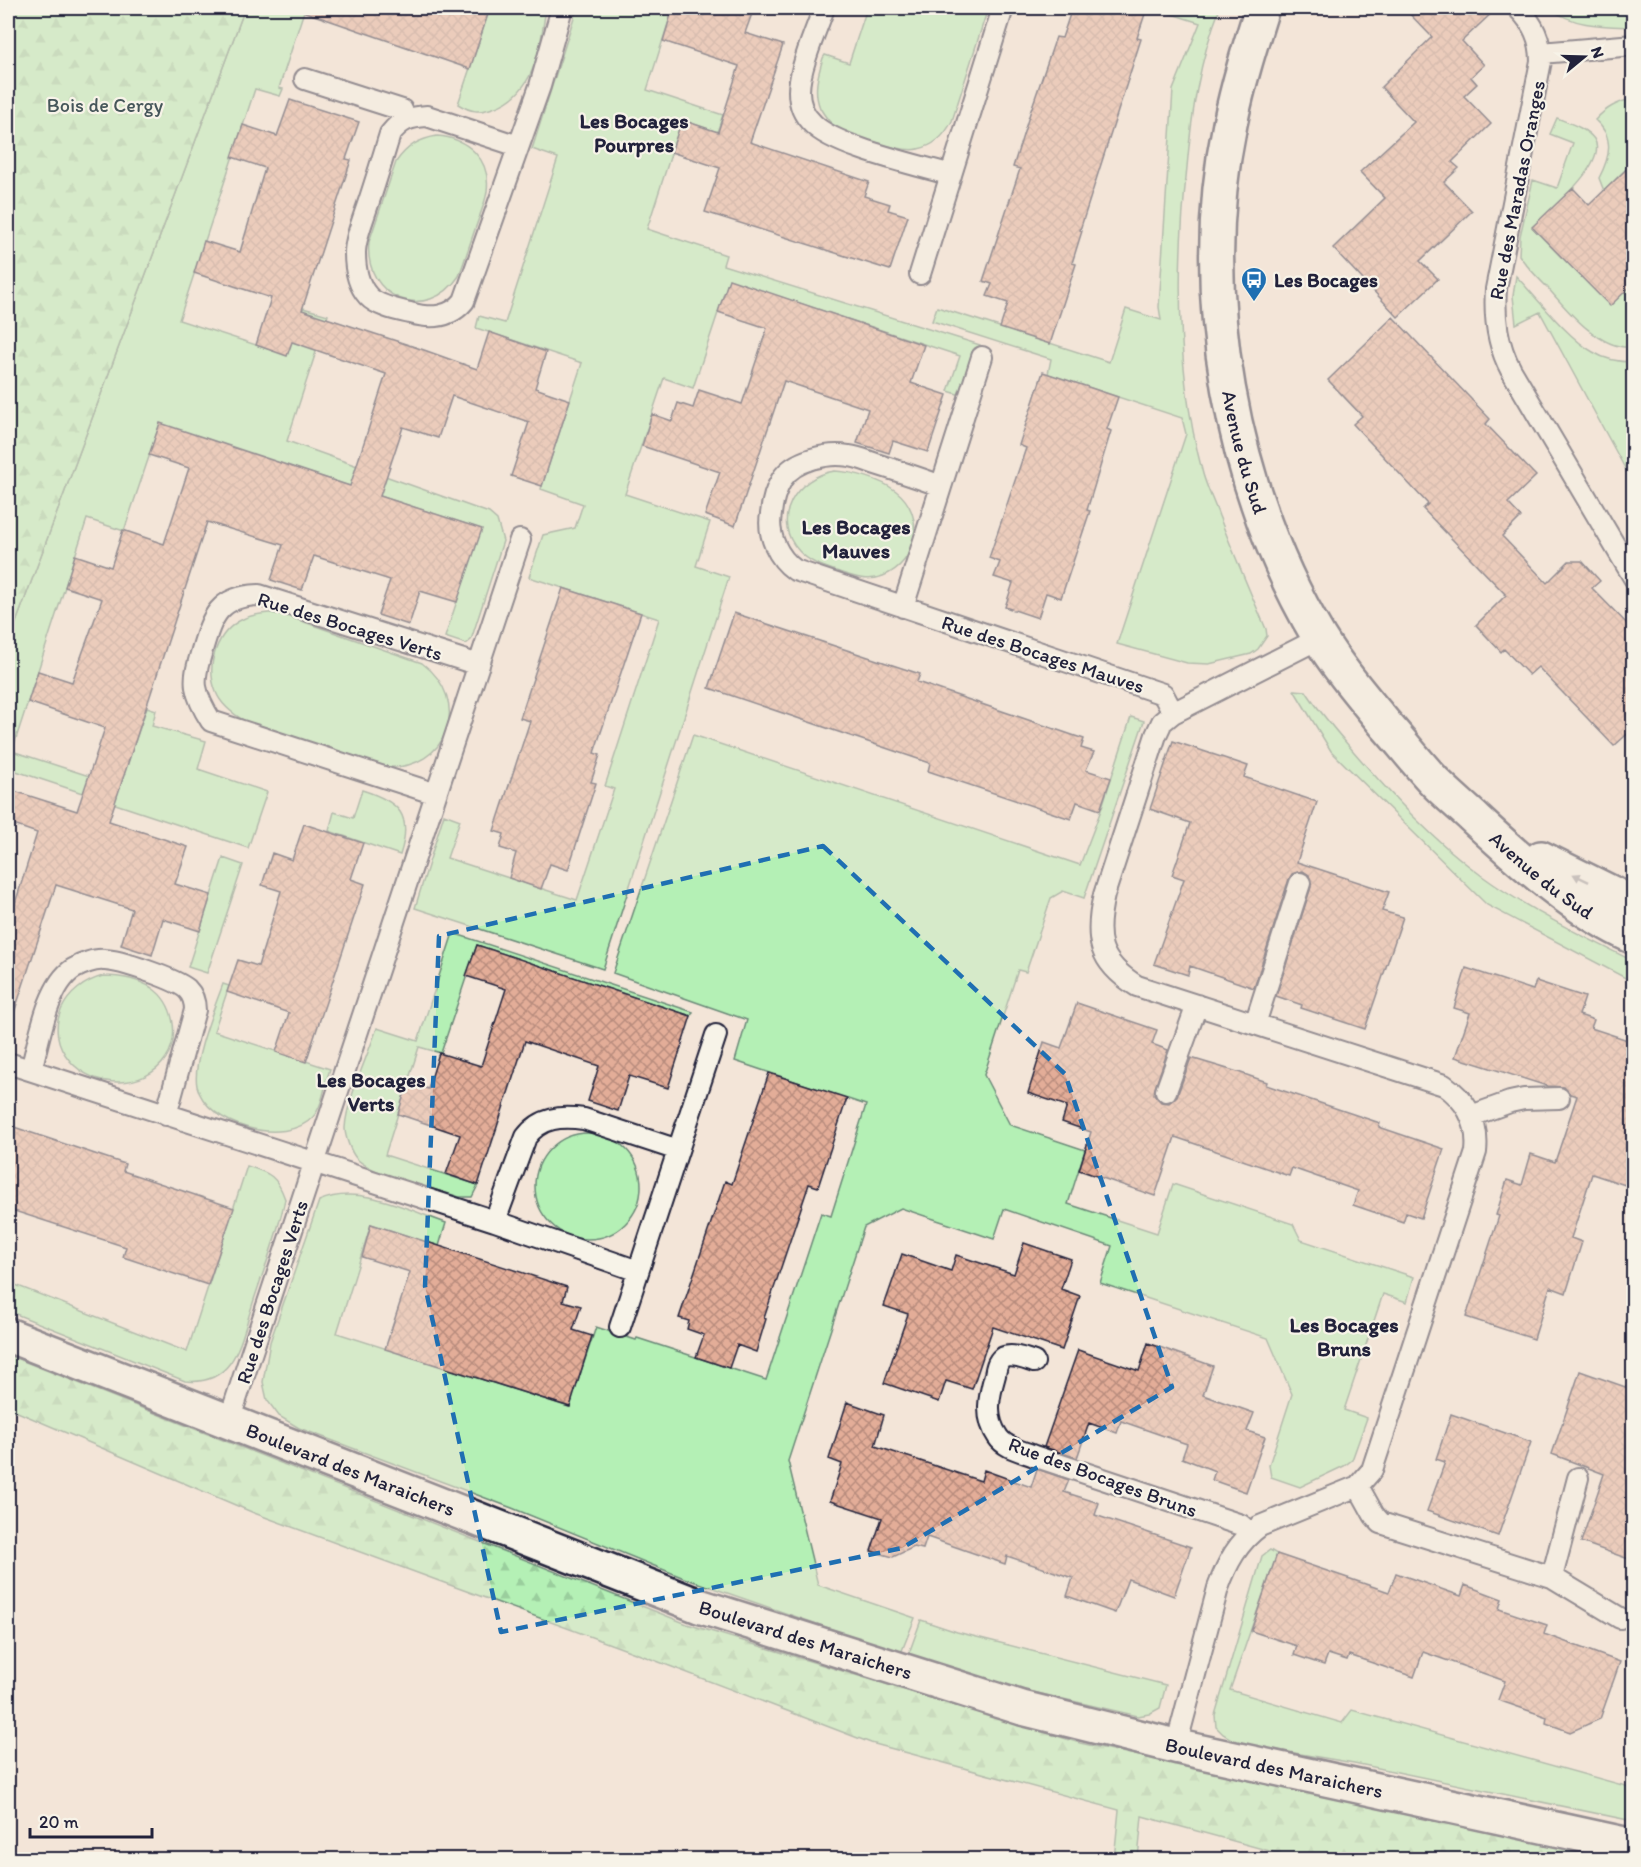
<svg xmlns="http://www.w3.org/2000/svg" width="1641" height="1867" font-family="Itim,sans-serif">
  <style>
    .green { fill: #b4f0b5; stroke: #6b8978; stroke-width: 1.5 }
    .forest { fill: url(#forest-firs); stroke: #6b8978; stroke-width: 1.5 }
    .building { fill: url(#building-cross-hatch); stroke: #22223b; stroke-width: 1.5 }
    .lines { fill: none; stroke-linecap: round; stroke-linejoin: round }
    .lane-casing { stroke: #22223b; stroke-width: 24 }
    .street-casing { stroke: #22223b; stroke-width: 38 }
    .secondary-casing { stroke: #22223b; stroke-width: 38 }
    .lane { stroke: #f7f3e8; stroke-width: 20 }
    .street { stroke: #f7f3e8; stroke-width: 33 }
    .secondary { stroke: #f7f3e8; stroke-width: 33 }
    .oneway { fill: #97959a }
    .marked { fill: none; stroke: #1f6fb2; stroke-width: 4.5; stroke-dasharray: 12 8; stroke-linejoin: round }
    .labels { text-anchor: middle; stroke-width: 4.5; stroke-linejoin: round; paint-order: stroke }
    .park-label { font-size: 20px; fill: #46565a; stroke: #f7f3e8 }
    .street-label { font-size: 20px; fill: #22223b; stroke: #f7f3e8 }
    .poi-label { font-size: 20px; font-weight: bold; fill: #22223b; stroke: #f7f3e8; text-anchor: start }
    .neighbourhood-label { font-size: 21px; font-weight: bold; fill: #22223b; stroke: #f7f3e8 }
  </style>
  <defs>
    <pattern id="forest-firs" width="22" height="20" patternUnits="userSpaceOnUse" patternTransform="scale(1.5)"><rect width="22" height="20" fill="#b4f0b5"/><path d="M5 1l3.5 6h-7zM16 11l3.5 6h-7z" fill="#9ace9d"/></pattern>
    <pattern id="building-cross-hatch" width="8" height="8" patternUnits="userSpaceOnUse" patternTransform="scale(1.5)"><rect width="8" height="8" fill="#e3ad98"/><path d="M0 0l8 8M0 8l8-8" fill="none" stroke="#b88c7d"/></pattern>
  </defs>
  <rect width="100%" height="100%" fill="#f3e5d8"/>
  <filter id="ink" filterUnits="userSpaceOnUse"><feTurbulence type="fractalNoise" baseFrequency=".0167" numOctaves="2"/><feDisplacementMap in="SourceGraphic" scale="12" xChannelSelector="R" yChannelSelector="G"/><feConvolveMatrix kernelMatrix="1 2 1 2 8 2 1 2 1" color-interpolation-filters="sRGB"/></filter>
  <g filter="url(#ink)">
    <path class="green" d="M 245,8 L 305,8 L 279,88 L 283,89 L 280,96 L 255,89 L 179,320 L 287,355 L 303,308 L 328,315 L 287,441 L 489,513 L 497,520 L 503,541 L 471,640 L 466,644 L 445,637 L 481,529 L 160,424 L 124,531 L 87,519 L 12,751 L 120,786 L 147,707 L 156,710 L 152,726 L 206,741 L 198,769 L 267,792 L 248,848 L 10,769 L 8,776 L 8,644 Z
      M 490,8 L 546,8 C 540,47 536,94 493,108 C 479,113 471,112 458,104 Z
      M 577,8 L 673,8 L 647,90 L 723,115 L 717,132 L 682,120 L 647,229 L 726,255 L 723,265 L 980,345 L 964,396 L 948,391 L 960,356 L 729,280 L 693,388 L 664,378 L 625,494 L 710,522 L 696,566 L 729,577 L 603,969 L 415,908 L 444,814 L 460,820 L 447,858 L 577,900 L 614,789 L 605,786 L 659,619 L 529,577 L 543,535 L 575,528 L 583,504 L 541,489 L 582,363 L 476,328 L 479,316 L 505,323 L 558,158 L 532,149 Z
      M 867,8 L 988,8 L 952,121 C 945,135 934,146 918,149 C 902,153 843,134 831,123 C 827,119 823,113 820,108 C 813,91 818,75 823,58 L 825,55 L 849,63 Z
      M 1153,8 L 1220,8 C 1199,61 1192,111 1187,167 C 1176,268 1176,375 1203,474 C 1207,488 1214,502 1219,516 C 1234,554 1250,592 1266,629 L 1267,636 L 1258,649 L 1251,654 L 1209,664 L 1187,663 L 1117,644 L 1186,434 L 1182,418 L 1048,374 L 1051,359 L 932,321 L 937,307 L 1109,362 L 1126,309 L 1161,320 L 1159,307 L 1173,90 L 1200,23 Z
      M 1549,8 L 1633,8 L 1633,27 C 1603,26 1575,27 1549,8 Z
      M 1633,98 L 1633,166 L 1631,164 L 1604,191 L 1599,178 C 1610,157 1615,137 1595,120 C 1607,107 1617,103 1633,98 Z
      M 1557,118 C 1569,123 1586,128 1594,139 C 1610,162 1548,212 1533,228 L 1561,257 L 1568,251 L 1633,283 L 1633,347 C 1600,351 1567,310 1547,287 C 1537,277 1527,267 1519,255 L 1520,236 L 1533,180 L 1557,188 L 1573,143 L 1550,134 Z
      M 437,136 C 467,138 491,159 487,191 C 486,200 482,209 479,218 C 472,237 466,257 459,276 C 427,324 363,299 369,242 L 396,162 C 407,146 419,139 437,136 Z
      M 1516,276 C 1537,298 1568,338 1593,352 C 1604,359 1620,362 1633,362 L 1633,483 L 1540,312 L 1516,324 L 1513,296 Z
      M 835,471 C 854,472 880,479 896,491 C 926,514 919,562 883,576 C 868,582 854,577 839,572 C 824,567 810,563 799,551 C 769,519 797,476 835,471 Z
      M 270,613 L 284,615 L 422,663 C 473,701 448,771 385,767 L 245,721 C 233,714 221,705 216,692 C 205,665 217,631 243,619 C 251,615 261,614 270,613 Z
      M 1294,690 L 1306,691 C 1320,713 1337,732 1354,752 C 1393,797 1434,841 1482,876 C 1529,910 1582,936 1633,961 L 1633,982 L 1487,905 L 1331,751 Z
      M 1131,717 L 1144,721 L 1084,898 L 1063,891 L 1051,898 L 1026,972 L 1018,970 L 984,1075 L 1010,1125 L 1085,1150 L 1068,1204 L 1157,1233 L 1173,1184 L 1293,1224 L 1301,1240 L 1414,1277 L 1407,1302 L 1383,1294 L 1344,1410 L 1367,1418 L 1352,1460 L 1344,1466 L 1300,1487 L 1271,1477 L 1269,1465 L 1292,1394 L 1268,1338 L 1100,1283 L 1112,1246 L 1004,1209 L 994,1239 L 901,1208 L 864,1227 L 788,1461 L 818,1585 L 915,1618 L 901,1653 L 684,1578 L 512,1508 L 299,1428 L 279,1416 L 267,1400 L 263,1382 L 270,1342 L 319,1201 C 359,1183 408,1210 446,1223 L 439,1246 L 371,1224 L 337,1333 L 569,1407 L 596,1327 L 636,1340 L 637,1338 L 766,1380 L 821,1213 L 831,1216 L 866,1105 L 735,1061 L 747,1020 L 613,973 L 693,735 L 1080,865 L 1101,810 Z
      M 362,790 C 400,802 413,815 400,855 L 329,831 L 334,812 L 353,818 Z
      M 223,858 L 243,865 L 207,973 L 188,967 Z
      M 453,933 L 693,1012 L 691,1016 L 477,945 L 441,1053 L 419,1047 L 385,1155 L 478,1185 L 472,1197 L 459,1197 C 436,1189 371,1175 356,1158 C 351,1152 345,1137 345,1128 C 346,1102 368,1055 377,1028 L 418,1041 Z
      M 103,976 C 119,976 138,979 152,988 C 174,1003 180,1036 166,1058 C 145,1090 94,1089 70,1061 C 41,1027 65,986 103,976 Z
      M 223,984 L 229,986 L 214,1031 L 330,1069 C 325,1083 323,1106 313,1117 C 285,1147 206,1126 197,1086 C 192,1062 214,1009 223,984 Z
      M535 1186a53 53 0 1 1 106 0a53 53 0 1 1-106 0Z
      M 247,1166 C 270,1173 277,1176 285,1199 C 278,1235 263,1271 252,1306 C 246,1324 241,1348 230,1363 C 219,1378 203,1383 185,1381 L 8,1311 L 8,1282 L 187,1352 Z
      M 1270,1550 L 1277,1554 L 1230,1690 L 1342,1723 L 1352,1710 L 1633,1788 L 1633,1821 L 1354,1763 L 1252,1746 L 1233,1740 L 1223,1734 L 1216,1727 L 1215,1715 L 1262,1556 Z
      M 921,1620 L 957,1632 L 1166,1685 L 1160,1708 L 1149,1714 L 1138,1716 L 1002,1685 L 908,1656 Z"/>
    <path class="forest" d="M 8,8 L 245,8 L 8,644 Z
      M 8,1355 L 687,1624 L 1080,1743 L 1387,1810 L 1633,1858 L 1633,1859 L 1299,1859 L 1142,1816 L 1138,1859 L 1114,1859 L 1119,1810 L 871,1743 L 646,1657 L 254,1513 L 8,1408 Z"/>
    <path class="building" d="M 306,8 L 490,8 L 470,69 L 305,12 Z
      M 673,8 L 754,8 L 745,33 L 783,45 L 750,142 L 869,182 L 864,196 L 890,204 L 888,210 L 908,216 L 890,270 L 705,212 L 720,168 L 671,152 L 682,120 L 718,132 L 739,66 L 663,41 Z
      M 1072,8 L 1147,8 L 1137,38 L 1141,39 L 1080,230 L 1082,231 L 1072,263 L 1076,264 L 1050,344 L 1000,328 L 1008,303 L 987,296 L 992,284 L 983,281 L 1020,169 L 1013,167 L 1030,113 L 1056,37 L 1062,38 Z
      M 1404,8 L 1497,8 L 1462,41 L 1484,65 L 1471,77 L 1477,84 L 1464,96 L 1491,124 L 1452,162 L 1459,168 L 1444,182 L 1472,211 L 1420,261 L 1438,279 L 1398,317 L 1333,248 L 1385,198 L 1360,172 L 1414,122 L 1381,87 L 1432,37 Z
      M 290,100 L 359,122 L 346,159 L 351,160 L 302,310 L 424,350 L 477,369 L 489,332 L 546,352 L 535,388 L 570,400 L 542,486 L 511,476 L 529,422 L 452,396 L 438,438 L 403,427 L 380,496 L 482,529 L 457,602 L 420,591 L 409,625 L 378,615 L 390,580 L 314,556 L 302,590 L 271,580 L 283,545 L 207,522 L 109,821 L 188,847 L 175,884 L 211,895 L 200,931 L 163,919 L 152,955 L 121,945 L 132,909 L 56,885 L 14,1013 L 8,1012 L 8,908 L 13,910 L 37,833 L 8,823 L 8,789 L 77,811 L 105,728 L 28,702 L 38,671 L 72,682 L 102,599 L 65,587 L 75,555 L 111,567 L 123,530 L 164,544 L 189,468 L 149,455 L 160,423 L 350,486 L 386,374 L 292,342 L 287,356 L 256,345 L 271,298 L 194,273 L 204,241 L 240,252 L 265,168 L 232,157 L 243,125 L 277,136 Z
      M 1634,162 L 1634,283 L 1610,306 L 1532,227 L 1573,188 L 1589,205 Z
      M 729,279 L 924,345 L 911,383 L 947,395 L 928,452 L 893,441 L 889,453 L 857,443 L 868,409 L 784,381 L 735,526 L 705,515 L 720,472 L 642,446 L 652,414 L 672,421 L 678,403 L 693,408 L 699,390 L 742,404 L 767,328 L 718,312 Z
      M 1393,317 L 1490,419 L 1486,424 L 1536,476 L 1508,503 L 1521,517 L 1502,536 L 1547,583 L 1569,561 L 1582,561 L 1600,581 L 1592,588 L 1634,631 L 1634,728 L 1614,746 L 1538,667 L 1529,675 L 1504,649 L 1501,652 L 1476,625 L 1506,595 L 1423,509 L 1428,504 L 1353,424 L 1362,416 L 1328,380 Z
      M 1043,372 L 1118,397 L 1107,429 L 1111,431 L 1087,510 L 1090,511 L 1061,598 L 1046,593 L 1038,618 L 1005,607 L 1013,583 L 994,577 L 1000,562 L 989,558 L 1026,448 L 1019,445 Z
      M 563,588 L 641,613 L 594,753 L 600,755 L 591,782 L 596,783 L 568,870 L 550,864 L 541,889 L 509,878 L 516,853 L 500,848 L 504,834 L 494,831 L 530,721 L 520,718 Z
      M 734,613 L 920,674 L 917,682 L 1084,739 L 1081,748 L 1094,752 L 1086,770 L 1111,778 L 1100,810 L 1077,802 L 1071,819 L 928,771 L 930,763 L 709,688 Z
      M 1173,741 L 1248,766 L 1244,777 L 1317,802 L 1297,862 L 1389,892 L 1382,911 L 1403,917 L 1365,1029 L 1301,1008 L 1302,1005 L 1276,996 L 1311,887 L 1309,875 L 1303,871 L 1292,874 L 1289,879 L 1254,988 L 1190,966 L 1188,975 L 1154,964 L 1184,879 L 1172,875 L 1190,823 L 1150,809 Z
      M 304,824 L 363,843 L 351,879 L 365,884 L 306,1062 L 276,1052 L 289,1013 L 227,992 L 238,960 L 258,966 L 281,891 L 262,885 L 272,853 L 292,860 Z
      M 477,945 L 691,1016 L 668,1088 L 629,1076 L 618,1111 L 588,1101 L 599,1066 L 525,1041 L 478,1185 L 446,1174 L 460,1135 L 398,1114 L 408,1082 L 428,1089 L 439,1053 L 481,1066 L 506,989 L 466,976 Z
      M 1466,968 L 1533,990 L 1536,981 L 1585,997 L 1579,1015 L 1594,1020 L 1591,1028 L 1634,1042 L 1634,1188 L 1592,1174 L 1571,1238 L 1582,1242 L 1566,1293 L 1550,1287 L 1534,1339 L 1466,1317 L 1499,1216 L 1496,1215 L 1507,1180 L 1522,1185 L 1531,1154 L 1555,1162 L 1577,1096 L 1570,1094 L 1564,1087 L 1547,1086 L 1455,1057 L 1470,1013 L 1454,1008 Z
      M 1077,1003 L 1157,1030 L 1152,1044 L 1168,1050 L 1155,1088 L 1154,1094 L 1161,1102 L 1169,1103 L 1177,1096 L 1191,1058 L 1241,1073 L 1267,1082 L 1266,1085 L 1380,1123 L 1379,1127 L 1444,1149 L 1421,1218 L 1406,1213 L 1403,1222 L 1353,1205 L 1358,1191 L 1292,1168 L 1289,1176 L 1175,1137 L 1155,1196 L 1079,1170 L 1091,1132 L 1062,1122 L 1067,1106 L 1028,1093 L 1044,1042 L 1061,1048 Z
      M 769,1073 L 847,1098 L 818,1187 L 809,1184 L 764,1318 L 766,1319 L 756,1352 L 737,1345 L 729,1368 L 696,1357 L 704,1335 L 687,1329 L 689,1321 L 679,1318 L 725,1181 L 732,1184 Z
      M 8,1125 L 125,1164 L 123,1171 L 234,1208 L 208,1285 L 123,1257 L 126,1247 L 8,1209 Z
      M 371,1224 L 567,1287 L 563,1301 L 581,1306 L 573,1330 L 592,1336 L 570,1407 L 385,1349 L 410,1272 L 362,1257 Z
      M 1024,1243 L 1071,1259 L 1061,1289 L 1080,1296 L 1062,1350 L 993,1327 L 972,1389 L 946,1381 L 939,1402 L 884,1383 L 908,1314 L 884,1306 L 902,1254 L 951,1271 L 956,1255 L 1014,1274 Z
      M 1148,1343 L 1213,1366 L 1203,1395 L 1254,1413 L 1247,1431 L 1265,1437 L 1246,1492 L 1212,1480 L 1215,1471 L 1182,1458 L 1187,1444 L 1121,1421 L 1117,1433 L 1089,1423 L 1077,1458 L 1044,1447 L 1078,1350 L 1139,1371 Z
      M 1580,1371 L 1634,1390 L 1634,1561 L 1581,1542 L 1604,1474 L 1552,1454 Z
      M 847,1402 L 884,1415 L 875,1446 L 981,1481 L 984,1470 L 1031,1487 L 1037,1469 L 1069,1480 L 1064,1492 L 1099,1503 L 1095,1515 L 1191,1547 L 1174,1596 L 1128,1579 L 1115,1613 L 1067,1596 L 1073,1578 L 1007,1556 L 1005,1564 L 927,1537 L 923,1549 L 914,1547 L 893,1557 L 871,1551 L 882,1518 L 830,1501 L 842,1464 L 829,1459 Z
      M 1451,1414 L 1531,1442 L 1498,1536 L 1427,1511 L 1445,1462 L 1436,1459 Z
      M 1277,1554 L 1389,1592 L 1396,1573 L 1461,1596 L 1465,1585 L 1502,1599 L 1499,1609 L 1547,1625 L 1544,1634 L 1620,1662 L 1600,1719 L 1570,1732 L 1546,1723 L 1547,1717 L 1498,1700 L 1505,1681 L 1423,1652 L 1414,1677 L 1349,1655 L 1347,1660 L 1328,1654 L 1324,1665 L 1294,1655 L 1297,1646 L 1251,1631 Z"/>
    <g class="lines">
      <defs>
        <path id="lane" d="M 824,8 C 816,30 799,69 799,91 C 799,105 803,115 813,124 C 835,147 918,165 951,175
          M 1518,8 C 1533,23 1541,39 1541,61 L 1496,289 C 1494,318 1497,344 1511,370 L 1634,578
          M 1541,53 L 1634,45
          M 305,79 L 402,110 L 406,119
          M 518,146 L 427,116 C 409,117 401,120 390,134 C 382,160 374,187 365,213 C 361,225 355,240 355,253 C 355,267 358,285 368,296 C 377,306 397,310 410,313 C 431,319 450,318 464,301 L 540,86 L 562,8
          M 920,274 L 1003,8
          M 941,486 C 920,478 898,471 876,464 C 867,461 858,457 849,456 C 828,452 794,460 782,479 C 776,489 772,502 771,514 C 767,535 778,558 795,570 L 1163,694 L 1173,713
          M 903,607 L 982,357
          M 436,794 L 211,721 C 204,710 198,699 196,687 C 194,674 199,662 202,650 C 212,616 219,596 259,595 L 479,665
          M 1255,1024 L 1300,883
          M 8,1063 L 495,1221 L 638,1271
          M 31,1070 C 39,1041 47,986 73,969 C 81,964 95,959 104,960 C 120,960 175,979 187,989 C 193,995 195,1002 195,1010 L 166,1115
          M 1166,1091 L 1197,1005
          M 1471,1116 L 1510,1102 L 1524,1099 L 1559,1098
          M 495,1221 L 526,1137 C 541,1117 561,1116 584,1119 L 678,1150
          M 620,1327 L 716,1035
          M 1034,1362 C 1025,1359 1012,1353 1002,1358 C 997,1362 996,1369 995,1375 C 989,1396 984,1417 998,1437 C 1005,1448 1022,1451 1034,1456 L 1241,1525 L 1250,1533
          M 229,1421 L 520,540
          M 1358,1486 L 1374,1515 L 1381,1523 L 1552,1577 L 1620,1618
          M 1552,1577 L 1578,1478
          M 1176,1746 L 1218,1588 C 1227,1563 1238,1542 1260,1526 L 1358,1486 L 1372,1470 L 1476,1152 C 1479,1123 1467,1101 1444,1085 L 1137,986 C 1098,962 1094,938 1104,895 L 1156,735 L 1162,722 L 1173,713 L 1320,638"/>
        <g id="street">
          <path id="s1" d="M 8,1335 L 699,1606 L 1022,1708 L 1179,1747 L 1634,1846"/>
        </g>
        <g id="secondary">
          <path id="s2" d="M 1262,8 C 1250,46 1238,84 1230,124 C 1195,293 1231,489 1319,637 C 1338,668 1362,696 1385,724 C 1402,743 1418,764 1435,782 C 1447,794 1460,805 1472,816 C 1521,861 1572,909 1634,937"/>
          <path d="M 1541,858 L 1634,904"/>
        </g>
      </defs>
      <use href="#lane" class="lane-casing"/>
      <use href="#street" class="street-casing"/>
      <use href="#secondary" class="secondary-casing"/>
      <use href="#lane" class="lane"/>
      <use href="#street" class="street"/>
      <use href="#secondary" class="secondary"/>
    </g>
    <defs><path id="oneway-solid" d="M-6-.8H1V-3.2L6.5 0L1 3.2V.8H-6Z" transform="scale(1.5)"/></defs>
    <use class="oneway" href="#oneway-solid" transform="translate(1581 878) rotate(-154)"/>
  </g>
  <path d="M0 0H1641V1867H0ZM 823,846 L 1065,1074 L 1172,1387 L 902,1548 L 501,1632 L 425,1286 L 439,936 Z" fill="#f3e5d8" fill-opacity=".55" fill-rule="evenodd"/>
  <path class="marked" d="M 823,846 L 1065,1074 L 1172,1387 L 902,1548 L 501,1632 L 425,1286 L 439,936 Z"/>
  <defs>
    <symbol id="bus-pin" viewBox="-11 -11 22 30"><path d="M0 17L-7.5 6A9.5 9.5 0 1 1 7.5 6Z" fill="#1f6fb2" stroke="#f7f3e8"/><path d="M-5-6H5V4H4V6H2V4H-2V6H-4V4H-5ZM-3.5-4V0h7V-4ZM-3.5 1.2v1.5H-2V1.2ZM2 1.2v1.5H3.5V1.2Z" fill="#fff"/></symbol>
  </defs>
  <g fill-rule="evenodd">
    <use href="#bus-pin" x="1239" y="265" width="30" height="40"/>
  </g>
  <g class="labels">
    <g class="park-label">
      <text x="105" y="112">Bois de Cergy</text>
    </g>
    <g class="street-label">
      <text transform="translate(1517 190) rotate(-79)" y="7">Rue des Maradas Oranges</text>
      <text dy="7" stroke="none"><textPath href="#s2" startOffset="452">Avenue du Sud</textPath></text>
      <text transform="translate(350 626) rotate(17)" y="7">Rue des Bocages Verts</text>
      <text transform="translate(1043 654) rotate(18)" y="7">Rue des Bocages Mauves</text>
      <text dy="7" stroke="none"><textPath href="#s2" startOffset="980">Avenue du Sud</textPath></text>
      <text transform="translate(272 1292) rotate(-72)" y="7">Rue des Bocages Verts</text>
      <text dy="7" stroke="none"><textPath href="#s1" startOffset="368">Boulevard des Maraichers</textPath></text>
      <text transform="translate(1103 1477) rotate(20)" y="7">Rue des Bocages Bruns</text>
      <text dy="7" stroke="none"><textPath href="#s1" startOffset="854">Boulevard des Maraichers</textPath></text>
      <text dy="7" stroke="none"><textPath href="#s1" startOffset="1340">Boulevard des Maraichers</textPath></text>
    </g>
    <g class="poi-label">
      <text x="1274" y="287">Les Bocages</text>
    </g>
    <g class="neighbourhood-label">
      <text x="634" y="128">Les Bocages<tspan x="634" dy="24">Pourpres</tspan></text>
      <text x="856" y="534">Les Bocages<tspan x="856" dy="24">Mauves</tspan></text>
      <text x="371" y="1087">Les Bocages<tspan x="371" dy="24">Verts</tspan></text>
      <text x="1344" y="1332">Les Bocages<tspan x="1344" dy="24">Bruns</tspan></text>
    </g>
  </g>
  <rect width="1641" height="1867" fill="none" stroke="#f7f3e8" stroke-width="30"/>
  <rect x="15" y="15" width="1611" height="1837" fill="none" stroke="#22223b" stroke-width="2" filter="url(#ink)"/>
  <g transform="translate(1584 57) rotate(71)" stroke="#f7f3e8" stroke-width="4.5" paint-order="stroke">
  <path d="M0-4.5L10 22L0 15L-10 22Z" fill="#22223b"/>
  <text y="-9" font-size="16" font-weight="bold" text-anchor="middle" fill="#22223b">N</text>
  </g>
  <path d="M30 1828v9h122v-9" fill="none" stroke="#22223b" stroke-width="3"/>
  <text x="39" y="1828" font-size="18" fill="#22223b" stroke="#f7f3e8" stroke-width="4.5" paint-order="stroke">20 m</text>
</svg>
